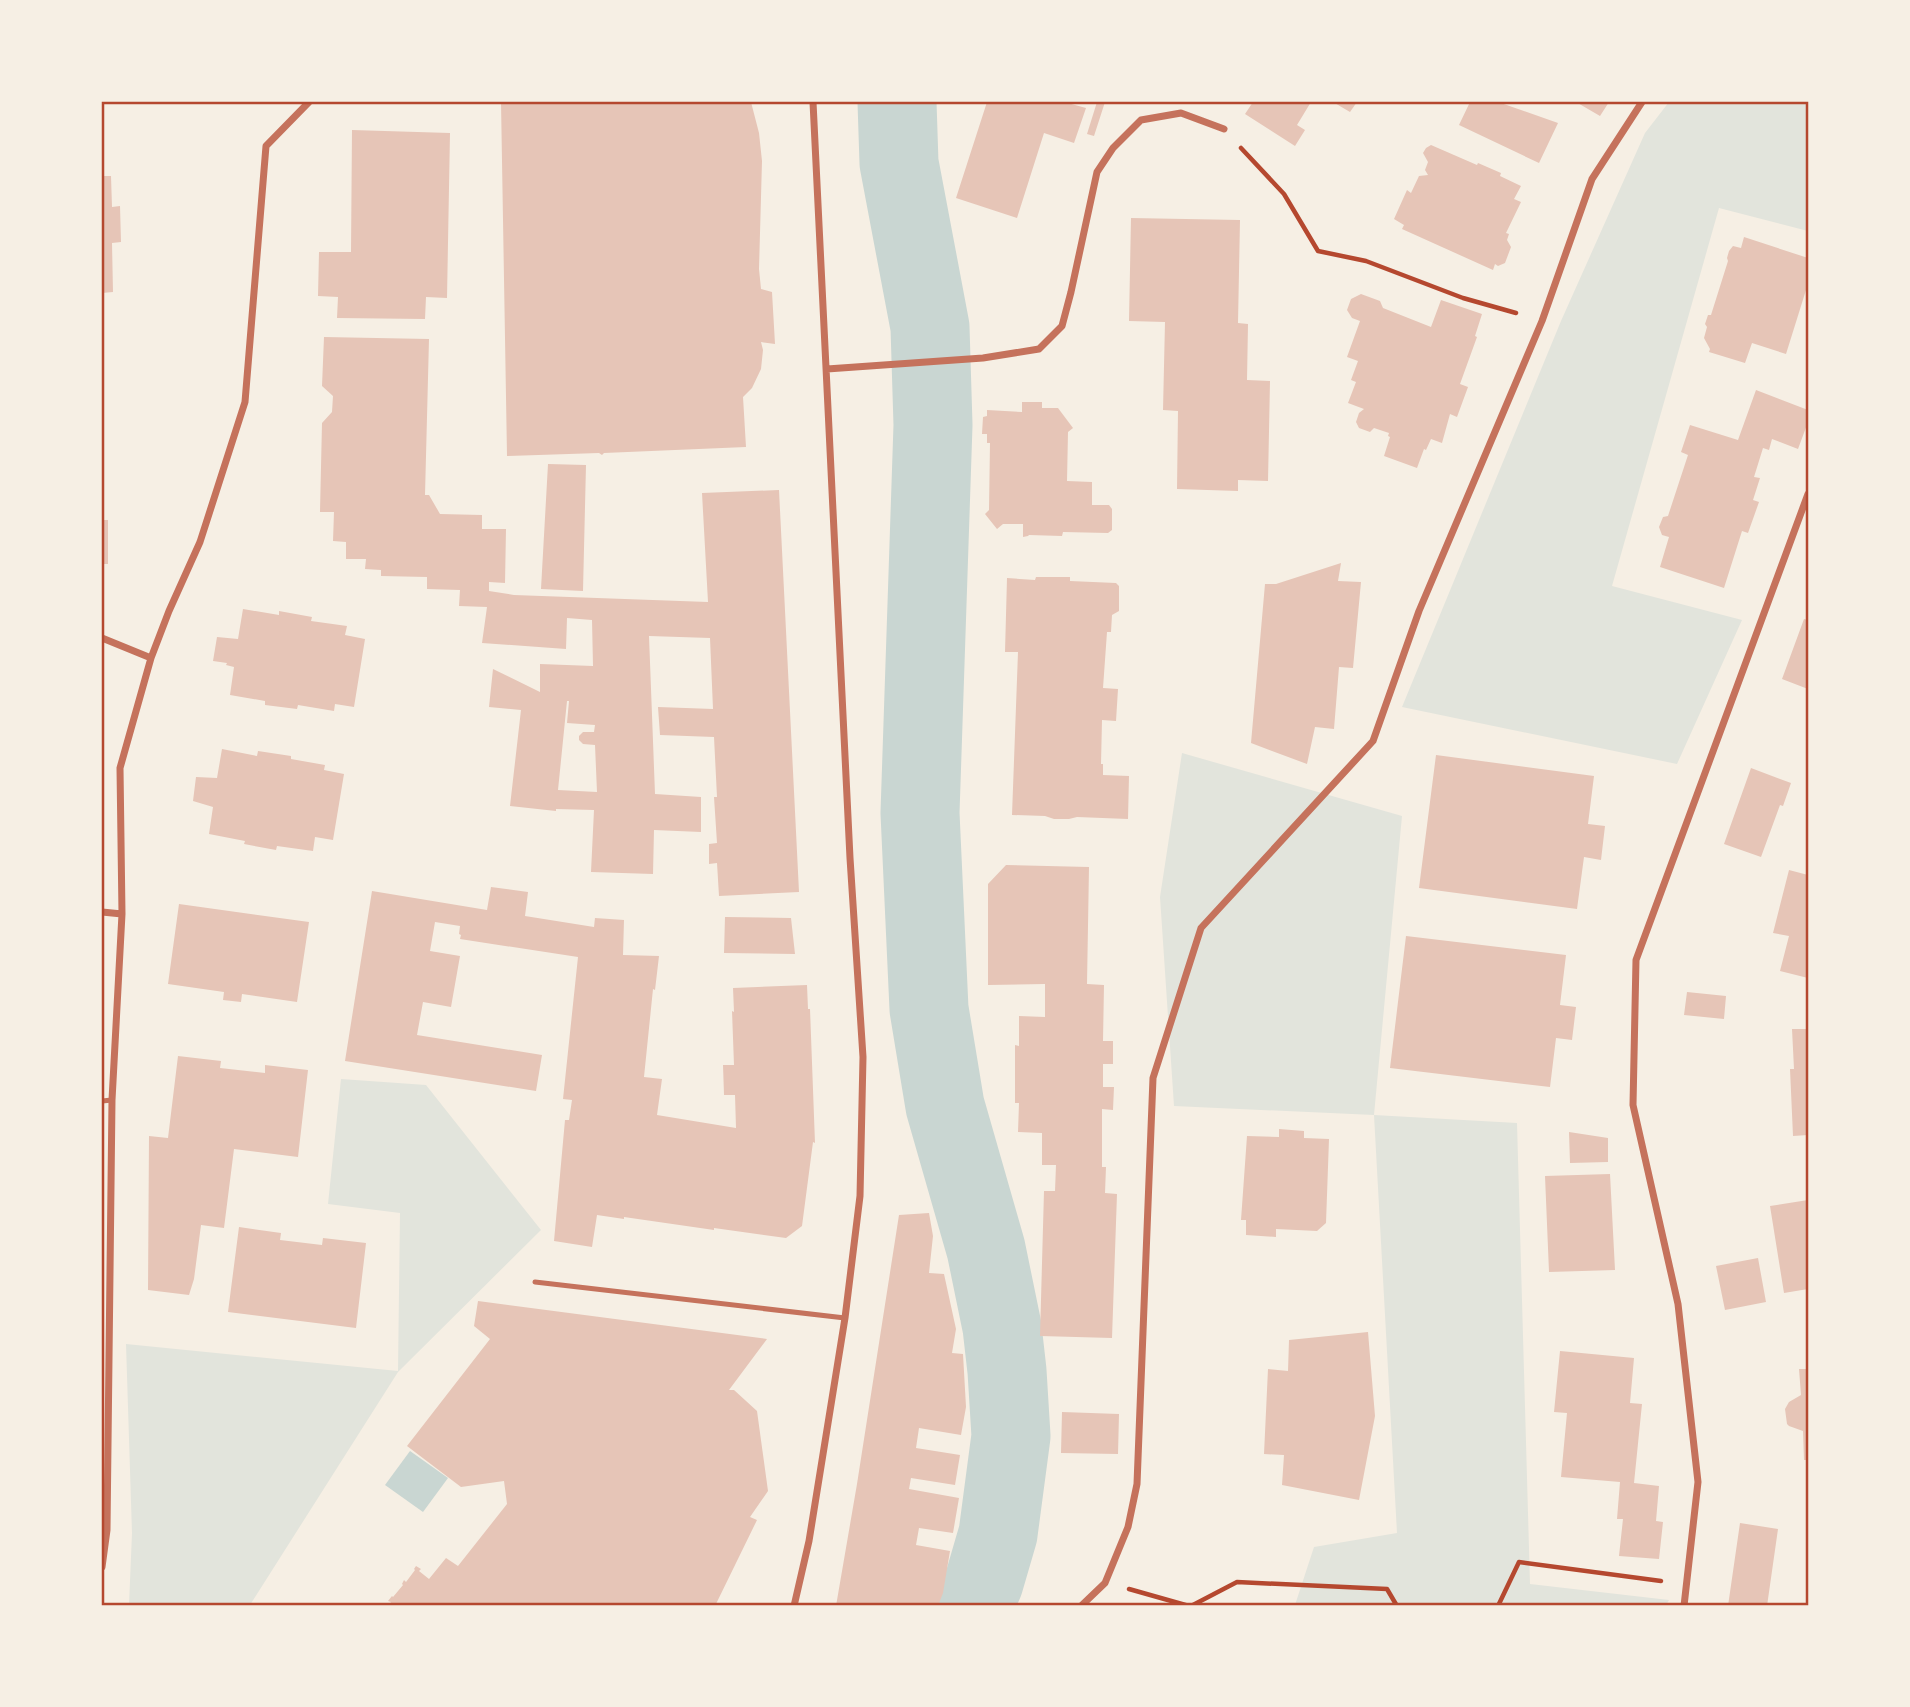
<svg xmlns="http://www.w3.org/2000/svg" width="1910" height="1707" font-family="Lato,sans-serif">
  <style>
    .green { fill: #e2e4dc }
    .water { fill: #c9d6d2 }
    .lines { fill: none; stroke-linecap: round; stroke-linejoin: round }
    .river { stroke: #c9d6d2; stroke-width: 79 }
    .building { fill: #e6c5b7; fill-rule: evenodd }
    .path { stroke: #b5482f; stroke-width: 4.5 }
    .service { stroke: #c5725c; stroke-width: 5 }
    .minor { stroke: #c5725c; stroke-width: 7 }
    .neatline { fill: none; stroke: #b5482f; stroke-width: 2.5 }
  </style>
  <rect width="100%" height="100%" fill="#f6efe4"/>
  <path class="green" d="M 1669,102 L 1808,102 L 1808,231 L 1719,208 L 1612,586 L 1742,620 L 1677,764 L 1402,707 L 1561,321 L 1645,133 Z
    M 1182,753 L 1402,816 L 1374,1115 L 1517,1123 L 1530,1584 L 1669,1600 L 1666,1605 L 1295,1605 L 1314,1547 L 1397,1533 L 1374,1115 L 1174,1106 L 1160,897 Z
    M 341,1079 L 426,1085 L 541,1230 L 398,1372 L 250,1605 L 129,1605 L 132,1533 L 126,1344 L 398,1371 L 400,1213 L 328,1204 Z"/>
  <path class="water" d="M 410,1451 L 448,1478 L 423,1512 L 385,1485 Z"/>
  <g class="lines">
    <path class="river" d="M 897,102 L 899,163 L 930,327 L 933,425 L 920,813 L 929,1009 L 945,1106 L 986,1249 L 1002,1327 L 1007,1371 L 1011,1436 L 998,1534 L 984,1582 L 973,1606"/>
  </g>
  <path class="building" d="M 501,102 L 751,102 L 759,133 L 762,161 L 759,269 L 761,289 L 772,292 L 775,344 L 761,342 L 763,350 L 761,369 L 752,388 L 743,397 L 746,447 L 604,453 L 602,455 L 599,453 L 507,456 Z
    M 987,102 L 1064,102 L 1086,108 L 1074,143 L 1044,133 L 1017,218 L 956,198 Z
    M 1097,102 L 1105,102 L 1094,136 L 1087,134 Z
    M 1253,102 L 1311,102 L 1297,125 L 1305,130 L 1295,146 L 1245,114 Z
    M 1333,102 L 1357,102 L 1350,112 Z
    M 1470,102 L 1498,102 L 1558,123 L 1539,163 L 1459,125 Z
    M 1576,102 L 1609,102 L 1600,116 Z
    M 352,130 L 450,133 L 447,298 L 426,297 L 425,319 L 337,318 L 338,297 L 318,296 L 319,252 L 351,252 Z
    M 1431,145 L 1477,165 L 1478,163 L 1501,173 L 1500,176 L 1521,186 L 1514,199 L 1521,202 L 1506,233 L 1509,234 L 1507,240 L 1511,247 L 1505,263 L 1498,266 L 1495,264 L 1493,270 L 1402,229 L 1404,225 L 1394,219 L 1407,190 L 1411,193 L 1419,176 L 1428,175 L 1425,170 L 1428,162 L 1423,153 L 1426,148 Z
    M 102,176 L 111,176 L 112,207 L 120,206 L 121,242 L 112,243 L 113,292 L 102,293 Z
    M 1131,218 L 1240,220 L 1238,323 L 1248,324 L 1247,380 L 1270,381 L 1268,481 L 1238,480 L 1238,491 L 1177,489 L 1178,411 L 1163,410 L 1165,322 L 1129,321 Z
    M 1744,237 L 1808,258 L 1806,269 L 1808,270 L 1808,289 L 1806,290 L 1786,354 L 1752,343 L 1745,363 L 1709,352 L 1710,349 L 1704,338 L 1707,327 L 1705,324 L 1708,315 L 1711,315 L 1728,261 L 1727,258 L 1729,251 L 1733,246 L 1741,248 Z
    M 1361,294 L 1380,301 L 1383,308 L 1431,327 L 1441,300 L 1482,314 L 1475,336 L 1477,337 L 1460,384 L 1468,387 L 1457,417 L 1450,414 L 1442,443 L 1431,439 L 1426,450 L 1424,449 L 1417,468 L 1384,456 L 1390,437 L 1388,436 L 1389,433 L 1374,428 L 1370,432 L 1359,428 L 1356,422 L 1359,413 L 1364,409 L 1348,403 L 1356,382 L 1351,380 L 1358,361 L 1347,357 L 1360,321 L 1352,318 L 1347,310 L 1351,299 Z
    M 324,337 L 429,339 L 425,495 L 429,495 L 440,514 L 482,515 L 482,529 L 506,529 L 505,583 L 489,582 L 489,591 L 514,595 L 708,602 L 702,493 L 779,490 L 799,892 L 719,896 L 717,863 L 709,864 L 709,844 L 717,843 L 714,797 L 717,797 L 714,737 L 660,735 L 658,707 L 713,709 L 710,638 L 649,636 L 655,794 L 701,797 L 701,832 L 654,830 L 653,874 L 591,872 L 594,810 L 556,809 L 556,811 L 510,806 L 521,710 L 489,707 L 493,669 L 540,692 L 540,664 L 593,666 L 592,620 L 567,618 L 566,649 L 482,643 L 487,607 L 459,606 L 460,590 L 427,589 L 427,577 L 381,576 L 381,570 L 365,569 L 366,559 L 346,559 L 346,542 L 333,541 L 334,512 L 320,512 L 322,423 L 332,412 L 333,396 L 322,386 ZM 567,701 L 569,701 L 567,723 L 595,725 L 594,732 L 583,732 L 579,736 L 579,740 L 583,744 L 595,745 L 597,792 L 558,790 Z
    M 1756,390 L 1808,410 L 1808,422 L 1798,449 L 1772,439 L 1769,450 L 1763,448 L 1754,477 L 1760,478 L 1753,500 L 1759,502 L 1748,533 L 1742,531 L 1724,588 L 1660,567 L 1669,537 L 1662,535 L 1659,527 L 1663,517 L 1668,516 L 1688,455 L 1681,452 L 1690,425 L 1738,440 Z
    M 1022,402 L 1042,402 L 1042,408 L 1058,408 L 1073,428 L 1068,432 L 1067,481 L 1092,482 L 1092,505 L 1109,505 L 1112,509 L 1112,530 L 1108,533 L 1063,532 L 1062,536 L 1029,535 L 1028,536 L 1023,537 L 1023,524 L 1003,524 L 997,529 L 985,514 L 989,510 L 990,443 L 987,443 L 987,434 L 982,434 L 983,417 L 987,416 L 987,410 L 1022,412 Z
    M 548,464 L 586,465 L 583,591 L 541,589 Z
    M 102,520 L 108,520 L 108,564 L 102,564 Z
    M 1341,563 L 1338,581 L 1361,582 L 1353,668 L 1339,667 L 1334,729 L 1315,727 L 1307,764 L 1251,743 L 1265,584 L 1276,584 Z
    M 1036,577 L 1070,577 L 1070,581 L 1116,583 L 1119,586 L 1119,611 L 1112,615 L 1111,632 L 1107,632 L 1103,688 L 1118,689 L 1116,721 L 1102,720 L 1101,764 L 1103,764 L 1103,775 L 1129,776 L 1128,819 L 1077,817 L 1069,819 L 1054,819 L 1045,816 L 1012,815 L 1018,652 L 1005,652 L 1007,578 L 1035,580 Z
    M 243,609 L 279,615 L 279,611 L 312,617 L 311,621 L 347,626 L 345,635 L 365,639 L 354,707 L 335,704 L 334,711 L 298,705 L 297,709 L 265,705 L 265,701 L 230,695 L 234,667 L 226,665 L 227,663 L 213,661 L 217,637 L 238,639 Z
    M 1804,619 L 1808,620 L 1808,689 L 1782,679 Z
    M 222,749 L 257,756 L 258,751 L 291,756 L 291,759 L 325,765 L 324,770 L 344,774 L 333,840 L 315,837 L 313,851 L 277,846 L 276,850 L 244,844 L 245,841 L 209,834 L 213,807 L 193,801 L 196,777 L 217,778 Z
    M 1436,755 L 1594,776 L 1588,824 L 1605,826 L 1601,860 L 1584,857 L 1577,909 L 1419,888 Z
    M 1751,768 L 1791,783 L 1783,806 L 1780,805 L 1761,857 L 1724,844 Z
    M 1006,865 L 1089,867 L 1087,984 L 1104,985 L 1103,1041 L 1113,1041 L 1113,1064 L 1103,1064 L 1103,1087 L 1114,1087 L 1113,1110 L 1102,1109 L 1102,1167 L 1106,1167 L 1105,1193 L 1117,1194 L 1112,1338 L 1040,1336 L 1044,1191 L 1055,1191 L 1056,1165 L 1042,1165 L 1042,1133 L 1018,1132 L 1019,1103 L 1015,1103 L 1015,1045 L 1019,1046 L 1019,1016 L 1045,1017 L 1045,984 L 988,985 L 988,884 Z
    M 1789,870 L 1808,875 L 1808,978 L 1780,971 L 1789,936 L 1773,933 Z
    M 491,887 L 528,892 L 525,916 L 594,927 L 595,918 L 624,920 L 623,955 L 659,956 L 655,990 L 653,989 L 644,1077 L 662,1079 L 657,1115 L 736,1128 L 735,1095 L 724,1095 L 723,1065 L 734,1065 L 732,1011 L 734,1012 L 733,988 L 807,985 L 808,1009 L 810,1009 L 815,1143 L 813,1142 L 802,1226 L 786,1238 L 714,1228 L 714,1230 L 624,1217 L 624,1219 L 597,1215 L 592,1247 L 554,1241 L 565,1120 L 569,1120 L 572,1100 L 563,1099 L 578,957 L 460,939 L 461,935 L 459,934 L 460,926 L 435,922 L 430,951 L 460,956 L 451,1007 L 423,1002 L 417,1035 L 542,1055 L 536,1091 L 345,1061 L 372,891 L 487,910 Z
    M 179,904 L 309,922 L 297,1002 L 242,994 L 241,1002 L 223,1000 L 224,992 L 168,984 Z
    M 725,917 L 791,918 L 795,954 L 724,953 Z
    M 1406,936 L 1566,955 L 1560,1005 L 1576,1007 L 1572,1040 L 1556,1038 L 1550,1087 L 1390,1068 Z
    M 1687,992 L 1726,996 L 1724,1019 L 1684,1015 Z
    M 1792,1029 L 1808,1029 L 1808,1135 L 1793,1136 L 1790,1069 L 1794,1069 Z
    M 178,1056 L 221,1061 L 220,1068 L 265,1073 L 265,1065 L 308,1070 L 298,1157 L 234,1149 L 224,1228 L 201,1225 L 194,1279 L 189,1295 L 148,1290 L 149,1136 L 168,1138 Z
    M 1279,1129 L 1304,1131 L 1304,1138 L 1329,1139 L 1326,1223 L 1317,1231 L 1276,1229 L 1276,1237 L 1246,1235 L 1246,1220 L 1241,1220 L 1247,1136 L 1279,1137 Z
    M 1569,1132 L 1608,1138 L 1608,1162 L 1570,1163 Z
    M 1610,1174 L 1615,1270 L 1549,1272 L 1545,1176 Z
    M 1808,1200 L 1808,1289 L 1784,1293 L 1770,1206 Z
    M 929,1213 L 933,1236 L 929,1273 L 944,1274 L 956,1329 L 952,1353 L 963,1354 L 966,1407 L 961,1435 L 919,1428 L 916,1448 L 960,1455 L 955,1485 L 911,1478 L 909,1489 L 959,1498 L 953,1533 L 919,1528 L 916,1545 L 950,1551 L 943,1593 L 938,1606 L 836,1606 L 857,1484 L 899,1215 Z
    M 239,1227 L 281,1233 L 280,1240 L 322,1245 L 323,1238 L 366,1243 L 356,1328 L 228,1312 Z
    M 1758,1258 L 1766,1302 L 1725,1310 L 1716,1266 Z
    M 478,1301 L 767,1339 L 729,1390 L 734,1390 L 757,1411 L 768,1491 L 750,1517 L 757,1520 L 715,1606 L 388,1606 L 391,1602 L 388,1601 L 392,1596 L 393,1597 L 403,1585 L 402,1584 L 404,1580 L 406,1582 L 415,1570 L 414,1569 L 416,1566 L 421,1569 L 419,1571 L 429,1579 L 446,1558 L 458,1566 L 507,1504 L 504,1481 L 461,1487 L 407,1446 L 490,1339 L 474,1326 Z
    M 1368,1332 L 1375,1416 L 1359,1500 L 1282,1485 L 1284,1455 L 1264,1454 L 1268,1369 L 1288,1371 L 1289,1340 Z
    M 1560,1351 L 1634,1358 L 1630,1403 L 1642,1404 L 1634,1483 L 1659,1486 L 1656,1521 L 1663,1522 L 1659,1559 L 1619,1556 L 1623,1519 L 1617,1519 L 1620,1482 L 1561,1477 L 1567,1413 L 1554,1412 Z
    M 1799,1369 L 1808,1369 L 1808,1460 L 1804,1460 L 1803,1431 L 1789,1426 L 1787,1424 L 1785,1409 L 1789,1402 L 1801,1395 Z
    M 1062,1412 L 1119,1414 L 1118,1454 L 1061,1453 Z
    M 1740,1523 L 1778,1529 L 1767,1606 L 1728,1606 Z"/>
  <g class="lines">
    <path class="path" d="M 1241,148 L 1284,194 L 1318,251 L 1366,261 L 1463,298 L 1516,313
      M 1129,1589 L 1189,1606
      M 1191,1606 L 1237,1582 L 1387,1589 L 1397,1606
      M 1498,1606 L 1519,1562 L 1661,1581"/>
    <path class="service" d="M 102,1101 L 112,1100
      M 535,1282 L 845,1318"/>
    <path class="minor" d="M 827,369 L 983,358 L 1039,349 L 1062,326 L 1071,292 L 1097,172 L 1113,148 L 1141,120 L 1181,113 L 1224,129
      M 102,638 L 151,658
      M 102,912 L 122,914
      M 102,1567 L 107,1530 L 112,1100 L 122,914 L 120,768 L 151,658 L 169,611 L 200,542 L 245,402 L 266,146 L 309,102
      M 794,1606 L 809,1541 L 845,1318 L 860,1196 L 863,1057 L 850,858 L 813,102
      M 1081,1606 L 1105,1583 L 1128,1527 L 1137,1484 L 1153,1078 L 1201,928 L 1373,741 L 1419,611 L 1542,321 L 1592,179 L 1642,102
      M 1684,1606 L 1698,1482 L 1678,1304 L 1633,1105 L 1636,960 L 1808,494"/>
  </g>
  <rect width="1910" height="1707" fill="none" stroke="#f6efe4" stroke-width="206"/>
  <rect x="103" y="103" width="1704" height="1501" class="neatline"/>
</svg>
